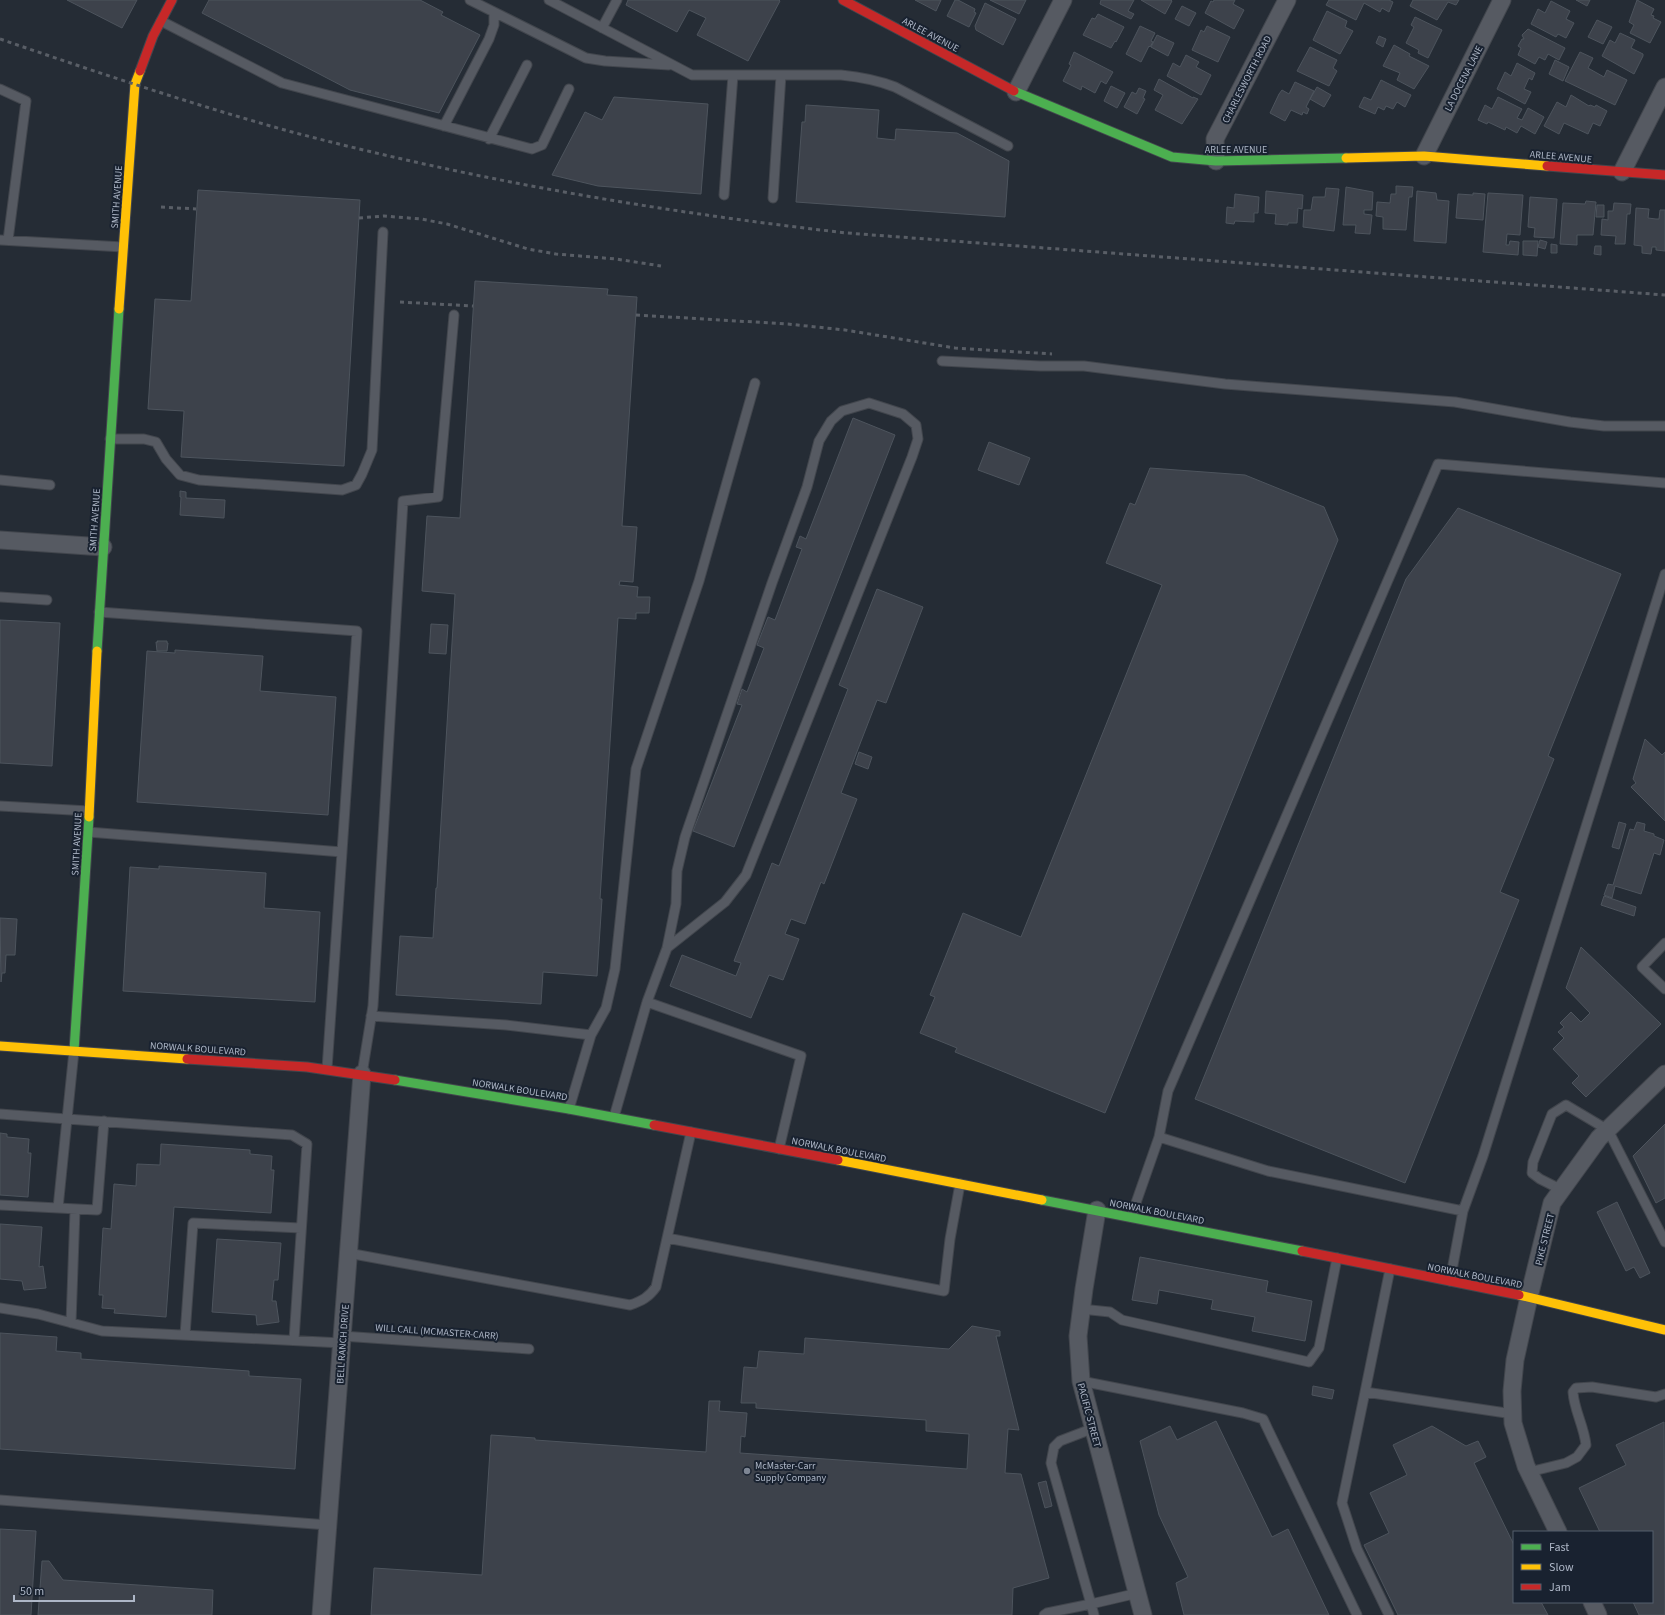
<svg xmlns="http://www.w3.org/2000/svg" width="1665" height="1615" font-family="'Source Sans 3',sans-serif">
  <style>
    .building { fill: #3d424b; stroke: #4d545d }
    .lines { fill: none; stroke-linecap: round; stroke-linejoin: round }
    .lane-casing { stroke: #42464d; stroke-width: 11 }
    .street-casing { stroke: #42464d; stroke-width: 19 }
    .fast-casing { stroke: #42464d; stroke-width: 11 }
    .slow-casing { stroke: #42464d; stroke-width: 11 }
    .jam-casing { stroke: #42464d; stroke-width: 11 }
    .lane { stroke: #565a62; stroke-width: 9 }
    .street { stroke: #565a62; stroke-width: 17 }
    .fast { stroke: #4caf50; stroke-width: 9 }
    .slow { stroke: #ffc107; stroke-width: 9 }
    .jam { stroke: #c62828; stroke-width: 9 }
    .rail { stroke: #595e66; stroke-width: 3; stroke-dasharray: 4 4; stroke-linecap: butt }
    .poi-dot { fill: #7e8694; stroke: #192230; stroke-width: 1.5 }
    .labels { text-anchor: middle; stroke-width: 4; stroke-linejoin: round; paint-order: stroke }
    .street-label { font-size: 10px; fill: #aeb7c7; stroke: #192230 }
    .poi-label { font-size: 10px; fill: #aeb7c7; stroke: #192230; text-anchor: start }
  </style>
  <rect width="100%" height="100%" fill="#252c35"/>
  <path class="building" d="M 67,0 L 137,0 L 122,28 Z
    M 209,0 L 420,0 L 443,12 L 441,15 L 480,35 L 439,113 L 350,90 L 202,13 Z
    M 628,0 L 779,0 L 780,1 L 748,61 L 697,35 L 706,18 L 689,10 L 677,32 L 626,5 Z
    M 915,0 L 941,0 L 936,11 Z
    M 955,0 L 958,0 L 975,9 L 974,12 L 976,13 L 969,27 L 947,16 Z
    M 990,0 L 1026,0 L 1019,14 Z
    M 1101,0 L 1134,0 L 1128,11 L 1134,14 L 1131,19 L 1100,4 Z
    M 1141,0 L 1171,0 L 1172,1 L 1165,14 Z
    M 1214,0 L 1235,0 L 1233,4 L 1244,10 L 1234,29 L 1205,13 L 1211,1 L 1213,2 Z
    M 1329,0 L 1389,0 L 1393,2 L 1389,12 L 1382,8 L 1380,12 L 1364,3 L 1356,20 L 1326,5 Z
    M 1413,0 L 1459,0 L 1456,5 L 1448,2 L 1437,20 L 1410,6 Z
    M 1576,0 L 1590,0 L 1587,6 Z
    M 1637,0 L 1654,9 L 1651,15 L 1654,16 L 1653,18 L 1661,22 L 1650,43 L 1630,33 L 1634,25 L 1629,22 Z
    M 1551,1 L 1570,11 L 1566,19 L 1574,23 L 1566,38 L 1558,34 L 1556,37 L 1531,24 L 1538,9 L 1545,13 Z
    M 985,3 L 1016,19 L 1003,45 L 976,30 L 975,26 Z
    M 1182,6 L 1196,13 L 1189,26 L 1175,19 Z
    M 1327,11 L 1347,21 L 1345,27 L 1353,31 L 1340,54 L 1313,40 Z
    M 1098,14 L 1124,27 L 1116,42 L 1115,41 L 1111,48 L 1083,35 L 1092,18 L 1095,19 Z
    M 1415,17 L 1442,30 L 1428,58 L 1418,53 L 1419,50 L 1406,43 L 1414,27 L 1411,25 Z
    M 1597,20 L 1612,27 L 1603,44 L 1588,37 Z
    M 1140,26 L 1155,33 L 1151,41 L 1153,42 L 1150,47 L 1149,46 L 1141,62 L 1126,54 Z
    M 1207,26 L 1230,37 L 1218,62 L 1192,50 L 1201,30 L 1204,32 Z
    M 1528,29 L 1565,48 L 1559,60 L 1548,54 L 1545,60 L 1539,57 L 1535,64 L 1518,55 L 1521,48 L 1518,46 L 1522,39 L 1524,39 L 1522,35 Z
    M 1620,33 L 1635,40 L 1631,48 L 1643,54 L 1643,56 L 1634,74 L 1602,56 L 1610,40 L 1615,43 Z
    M 1157,35 L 1174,43 L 1168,56 L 1151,47 Z
    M 1379,36 L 1386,39 L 1383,47 L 1376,43 Z
    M 1394,45 L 1410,54 L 1409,56 L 1429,66 L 1414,89 L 1397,80 L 1400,73 L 1383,66 Z
    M 1310,47 L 1337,60 L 1333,68 L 1337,71 L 1329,86 L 1297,71 Z
    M 1074,52 L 1113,72 L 1106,84 L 1101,81 L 1095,93 L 1082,86 L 1081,90 L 1063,81 L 1071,65 L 1069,64 Z
    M 1580,52 L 1593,58 L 1588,68 L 1604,77 L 1607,70 L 1627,80 L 1615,105 L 1565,81 Z
    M 1186,55 L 1199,62 L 1196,67 L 1211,75 L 1201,95 L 1167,76 L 1173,63 L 1180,67 Z
    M 1555,60 L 1569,67 L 1563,81 L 1549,74 Z
    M 1517,63 L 1535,73 L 1532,80 L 1529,78 L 1524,89 L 1531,92 L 1525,104 L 1497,89 L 1505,72 L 1511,76 Z
    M 1159,79 L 1193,98 L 1193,97 L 1198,99 L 1182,124 L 1155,110 L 1163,95 L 1154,90 Z
    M 1381,80 L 1411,95 L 1405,107 L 1397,102 L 1393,109 L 1386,106 L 1384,110 L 1378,107 L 1375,114 L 1359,107 L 1364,97 L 1371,100 Z
    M 1295,82 L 1314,91 L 1306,107 L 1309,109 L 1307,114 L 1303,112 L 1302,115 L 1291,110 L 1285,121 L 1270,113 L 1279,94 L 1282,90 L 1289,94 Z
    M 1111,86 L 1125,93 L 1117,108 L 1104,101 Z
    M 1317,87 L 1331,95 L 1324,107 L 1310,99 Z
    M 1139,88 L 1146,91 L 1143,98 L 1145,99 L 1137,114 L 1124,107 L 1132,92 L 1136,94 Z
    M 1571,95 L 1589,106 L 1590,105 L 1595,107 L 1596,105 L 1607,111 L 1600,126 L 1593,123 L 1588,134 L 1564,123 L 1559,134 L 1544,126 L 1557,102 L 1566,107 Z
    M 614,97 L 708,104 L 701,194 L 598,186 L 552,175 L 585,112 L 602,120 Z
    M 1498,97 L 1522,109 L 1517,118 L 1522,120 L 1528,108 L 1544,117 L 1535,134 L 1521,126 L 1517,133 L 1506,127 L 1505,130 L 1488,122 L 1487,124 L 1478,120 L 1485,105 L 1492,109 Z
    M 806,105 L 879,110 L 877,138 L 895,140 L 896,129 L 957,133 L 1009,161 L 1005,217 L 796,202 L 802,122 L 805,122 Z
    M 1396,186 L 1413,187 L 1412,197 L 1409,197 L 1406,230 L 1383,229 L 1383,217 L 1376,216 L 1377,202 L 1390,203 L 1391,194 L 1396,194 Z
    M 1346,187 L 1373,192 L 1372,210 L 1364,210 L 1364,214 L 1372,215 L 1370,234 L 1355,233 L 1356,225 L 1343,225 Z
    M 1326,188 L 1339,189 L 1334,231 L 1303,227 L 1304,210 L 1311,210 L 1313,197 L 1325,197 Z
    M 198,190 L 360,200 L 344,466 L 181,457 L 184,411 L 148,409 L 155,299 L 191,301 Z
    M 1266,191 L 1303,195 L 1302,209 L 1298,208 L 1297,223 L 1288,223 L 1288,225 L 1275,224 L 1276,214 L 1265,213 Z
    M 1417,191 L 1436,193 L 1437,200 L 1449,201 L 1446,243 L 1414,241 Z
    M 1473,193 L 1485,194 L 1483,220 L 1456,218 L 1458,194 L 1473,195 Z
    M 1488,193 L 1523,195 L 1520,235 L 1507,234 L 1506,245 L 1509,245 L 1510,241 L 1519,242 L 1518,255 L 1483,252 Z
    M 1235,194 L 1259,197 L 1258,213 L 1254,213 L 1254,222 L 1235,221 L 1234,224 L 1226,223 L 1227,207 L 1234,208 Z
    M 1530,197 L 1557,199 L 1554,238 L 1534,237 L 1535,228 L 1528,227 Z
    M 1586,201 L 1596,202 L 1593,235 L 1577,235 L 1577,245 L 1560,244 L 1563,203 L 1585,204 Z
    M 1614,203 L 1631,204 L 1630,214 L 1627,214 L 1625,244 L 1615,244 L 1616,236 L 1601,235 L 1602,219 L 1608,220 L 1608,211 L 1613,211 Z
    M 1597,205 L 1604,205 L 1604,217 L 1596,217 Z
    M 1636,208 L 1649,209 L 1648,218 L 1656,219 L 1659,219 L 1660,210 L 1665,210 L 1665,251 L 1656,250 L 1656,247 L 1652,247 L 1651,254 L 1642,253 L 1642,246 L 1634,245 Z
    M 1540,240 L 1547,242 L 1545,249 L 1538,247 Z
    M 1523,241 L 1538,241 L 1537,256 L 1523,255 Z
    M 1551,244 L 1557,245 L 1557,253 L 1551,253 Z
    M 1595,246 L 1601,246 L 1601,255 L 1594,254 Z
    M 475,281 L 608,289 L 607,295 L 637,297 L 622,526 L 637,527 L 633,582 L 620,581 L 619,585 L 638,587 L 637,597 L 650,597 L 649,613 L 636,613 L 636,619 L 618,618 L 600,899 L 602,899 L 597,976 L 543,972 L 541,1004 L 396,995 L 400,936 L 433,938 L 436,888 L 437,888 L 455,594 L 422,591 L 427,516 L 460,518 Z
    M 853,418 L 895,435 L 734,847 L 693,831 L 742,705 L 737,704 L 742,689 L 747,692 L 764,648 L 757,645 L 768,617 L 775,620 L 802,549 L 796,547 L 800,536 L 806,539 Z
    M 989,442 L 1030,458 L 1019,485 L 978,470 Z
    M 1150,468 L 1245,475 L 1324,507 L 1338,540 L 1105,1113 L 955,1052 L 957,1048 L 920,1033 L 935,997 L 930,995 L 963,913 L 1021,937 L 1162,585 L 1106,563 L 1130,503 L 1135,505 Z
    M 180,491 L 186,492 L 186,498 L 225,500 L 224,518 L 180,515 L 181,497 L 180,497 Z
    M 1458,508 L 1621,574 L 1548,756 L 1554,759 L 1500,892 L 1519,900 L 1405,1183 L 1195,1099 L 1406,579 Z
    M 877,589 L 923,607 L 886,703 L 877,700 L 841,793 L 857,799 L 824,884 L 821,882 L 805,924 L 791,919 L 785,934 L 799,939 L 783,980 L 769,975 L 751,1018 L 670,986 L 682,955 L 736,976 L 741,963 L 734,961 L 772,863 L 779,866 L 848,689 L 839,685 Z
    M 0,620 L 60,623 L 52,766 L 0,763 Z
    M 431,624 L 448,625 L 446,654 L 429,653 Z
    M 157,641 L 167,641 L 167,643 L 168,643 L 167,651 L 157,651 L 156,642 L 158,642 Z
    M 175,650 L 263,656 L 260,691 L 336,697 L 328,815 L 137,802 L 147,651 L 175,653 Z
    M 1645,739 L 1662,755 L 1665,752 L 1665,821 L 1631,787 L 1636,783 L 1633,779 Z
    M 859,752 L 872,757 L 868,769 L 855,764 Z
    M 1619,822 L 1626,824 L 1619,849 L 1612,847 Z
    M 1637,822 L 1645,824 L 1644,831 L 1654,834 L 1654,836 L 1664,840 L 1660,855 L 1654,853 L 1641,894 L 1615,886 L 1612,898 L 1604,895 L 1608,884 L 1613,885 L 1630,829 L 1634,830 Z
    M 159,866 L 266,873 L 264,908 L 320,912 L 315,1002 L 123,991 L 130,867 L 159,869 Z
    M 1604,896 L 1636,907 L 1634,916 L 1601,905 Z
    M 0,918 L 17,919 L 15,955 L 6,955 L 5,973 L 2,973 L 1,982 Z
    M 1581,947 L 1661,1024 L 1586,1097 L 1572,1083 L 1579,1076 L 1553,1049 L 1564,1038 L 1558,1032 L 1564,1027 L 1560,1023 L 1571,1012 L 1581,1022 L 1590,1013 L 1566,988 Z
    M 1665,1124 L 1665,1198 L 1656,1203 L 1633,1156 Z
    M 0,1133 L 7,1134 L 7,1137 L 29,1139 L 28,1153 L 31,1153 L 28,1197 L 0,1195 Z
    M 161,1144 L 250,1150 L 250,1154 L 272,1156 L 271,1170 L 274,1170 L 271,1213 L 174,1207 L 166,1317 L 114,1313 L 115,1309 L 102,1308 L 103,1295 L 99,1295 L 103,1228 L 111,1229 L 114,1184 L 136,1186 L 137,1164 L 160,1165 Z
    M 1617,1202 L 1650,1273 L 1640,1278 L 1634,1267 L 1626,1271 L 1597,1212 Z
    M 0,1224 L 42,1227 L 39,1267 L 43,1266 L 46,1288 L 24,1290 L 22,1281 L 0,1279 Z
    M 217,1239 L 281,1243 L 278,1280 L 274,1280 L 272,1301 L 276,1301 L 279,1322 L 257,1325 L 256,1315 L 212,1312 Z
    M 1140,1257 L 1268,1281 L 1266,1292 L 1312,1301 L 1305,1341 L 1252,1331 L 1255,1317 L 1211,1309 L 1213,1300 L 1159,1290 L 1157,1304 L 1132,1300 Z
    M 972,1326 L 1000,1331 L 1000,1336 L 996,1336 L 1019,1430 L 1008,1429 L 1005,1473 L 1021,1474 L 1049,1578 L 1013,1588 L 1012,1615 L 371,1615 L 374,1568 L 482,1575 L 491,1435 L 535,1438 L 535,1440 L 706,1452 L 709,1401 L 720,1401 L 719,1411 L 747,1413 L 745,1437 L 741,1436 L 740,1453 L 967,1469 L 969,1434 L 926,1431 L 926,1420 L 756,1408 L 756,1403 L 741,1403 L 744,1367 L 757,1368 L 759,1351 L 804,1354 L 805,1338 L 949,1349 Z
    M 0,1333 L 57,1337 L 56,1351 L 81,1353 L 81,1359 L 249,1371 L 249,1376 L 301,1379 L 295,1469 L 0,1449 Z
    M 1313,1386 L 1334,1390 L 1332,1399 L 1312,1395 Z
    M 1216,1421 L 1272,1537 L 1288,1529 L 1329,1615 L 1184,1615 L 1176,1583 L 1188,1577 L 1159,1515 L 1140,1441 L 1170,1426 L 1177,1440 Z
    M 1664,1422 L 1665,1615 L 1639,1615 L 1633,1602 L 1652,1602 L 1652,1532 L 1600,1532 L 1579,1488 L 1626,1465 L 1616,1445 Z
    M 1432,1426 L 1466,1446 L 1478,1441 L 1486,1457 L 1474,1463 L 1514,1545 L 1514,1602 L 1541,1602 L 1548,1615 L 1398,1615 L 1364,1545 L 1389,1533 L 1370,1493 L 1407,1475 L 1393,1445 Z
    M 1046,1481 L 1052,1506 L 1045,1508 L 1038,1483 Z
    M 0,1529 L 36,1531 L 31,1615 L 0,1615 Z
    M 42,1561 L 49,1561 L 63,1580 L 213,1590 L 212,1615 L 38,1615 Z"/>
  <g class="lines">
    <defs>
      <path id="lane" d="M 470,0 L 586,58 L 605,61 L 669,65
        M 549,0 L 692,75 L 841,75 C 861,77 877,80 895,87 L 1008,146
        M 161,21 L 282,83 L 532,149 L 542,145 L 569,89
        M 602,28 L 617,0
        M 0,89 L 26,101 L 8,240
        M 444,126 L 489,39 L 494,25 L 494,12
        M 489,139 L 527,65
        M 724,195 L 733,75
        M 773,198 L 781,75
        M 0,240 L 123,247
        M 942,361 L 1040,366 L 1084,366 L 1225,384 L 1455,402 L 1570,422 L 1604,426 L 1665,426
        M 110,439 L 144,439 L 156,442 L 166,459 L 180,475 L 199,480 L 342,490 L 356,485 L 362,474 L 372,450 L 383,232
        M 0,480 L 50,485
        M 0,597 L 47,600
        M 0,806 L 89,811
        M 88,832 L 342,852 L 357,631 L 99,612
        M 1665,943 L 1642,967 L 1665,989
        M 647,1002 L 667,948 L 676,904 L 677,871 L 685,837 L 772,583 L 807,487 L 819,441 L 831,421 L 842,411 L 869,403 L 903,414 L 916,425 L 918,439 L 912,457 L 746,875 L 725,902 L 667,948
        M 371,1016 L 506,1025 L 591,1035 L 569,1109
        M 591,1035 L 606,1008 L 615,969 L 636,769 L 699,581 L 755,383
        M 327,1069 L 342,852
        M 362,1074 L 373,1006 L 403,501 L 438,497 L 454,315
        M 0,1114 L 67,1119 L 74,1051
        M 614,1117 L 647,1002 L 801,1056 L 779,1149
        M 1159,1137 L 1168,1091 L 1438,464 L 1665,483
        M 1562,1190 L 1540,1179 L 1532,1173 L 1533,1162 L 1552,1114 L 1566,1105 L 1608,1130 L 1665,1242
        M 0,1205 L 97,1210 L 104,1121
        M 58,1208 L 67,1119 L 292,1135 L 307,1144 L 294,1340
        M 1463,1211 L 1483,1156 L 1665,574
        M 1131,1217 L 1159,1137 L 1268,1171 L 1463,1211 L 1450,1281
        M 667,1238 L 944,1291 L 950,1239 L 960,1184
        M 348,1253 L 630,1305 C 642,1301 649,1297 656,1287 L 691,1132
        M 1390,1269 L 1365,1392 L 1513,1414
        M 0,1308 L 38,1314 L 102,1331 L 342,1343
        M 1081,1309 L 1110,1312 L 1122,1320 L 1309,1362 L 1319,1348 L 1337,1258
        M 71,1323 L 75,1210
        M 185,1335 L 193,1223 L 301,1228
        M 342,1336 L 529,1349
        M 1081,1381 L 1243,1413 L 1263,1419 L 1357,1615
        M 1365,1392 L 1342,1503 L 1357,1549 L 1389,1615
        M 1529,1472 L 1566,1463 L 1577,1457 L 1586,1445 C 1584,1426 1574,1410 1573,1392 L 1576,1388 L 1592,1387 L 1656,1397 L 1665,1394
        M 0,1500 L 328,1525
        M 1044,1615 L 1047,1613 L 1091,1604 L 1051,1463 L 1054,1447 L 1060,1441 L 1094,1428
        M 1094,1615 L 1091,1604 L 1138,1593"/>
      <path id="street" d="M 1016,92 L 1063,0
        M 1424,156 L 1502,0
        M 1216,161 L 1215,139 L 1287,0
        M 1622,172 L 1665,87
        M 0,540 L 103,547
        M 1097,1210 L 1084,1289 L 1078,1336 L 1081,1381 L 1143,1615
        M 1558,1532 L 1526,1466 L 1513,1423 L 1512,1391 L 1515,1360 L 1529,1297 L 1552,1203 L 1599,1138 L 1665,1074
        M 1592,1602 L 1598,1615
        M 321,1615 L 362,1074"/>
      <path id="fast" d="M 1014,91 L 1172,157 L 1216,161 L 1346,158
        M 97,651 L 119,309
        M 74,1051 L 89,817
        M 395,1080 L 569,1109 L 654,1125
        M 1042,1200 L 1302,1251"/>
      <path id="slow" d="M 1346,158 L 1424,156 L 1547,166
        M 119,309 L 135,84 L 140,71
        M 89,817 L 97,651
        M 0,1046 L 187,1059
        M 838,1160 L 1042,1200
        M 1519,1295 L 1665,1330"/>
      <path id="jam" d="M 843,0 L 1014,91
        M 140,71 L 153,36 L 172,0
        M 1547,166 L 1665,175
        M 187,1059 L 307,1067 L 395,1080
        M 654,1125 L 838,1160
        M 1302,1251 L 1519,1295"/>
    </defs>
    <use href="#lane" class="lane-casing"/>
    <use href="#street" class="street-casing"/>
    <use href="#fast" class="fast-casing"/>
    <use href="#slow" class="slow-casing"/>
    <use href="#jam" class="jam-casing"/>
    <use href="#lane" class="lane"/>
    <use href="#street" class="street"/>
    <use href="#fast" class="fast"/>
    <use href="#slow" class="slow"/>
    <use href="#jam" class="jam"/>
    <path class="rail" d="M 0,39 C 96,72 194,105 292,132 C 474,180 660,212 847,233 L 1665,295
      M 161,207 L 196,209
      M 359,218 L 384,216 L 421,219 L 447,224 L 528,249 L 556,254 L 616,259 L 661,266
      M 400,302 L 473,306
      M 636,315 L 788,324 L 845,330 L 955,348 L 1052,354"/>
  </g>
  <circle class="poi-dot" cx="747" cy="1471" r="4"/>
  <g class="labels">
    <g class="street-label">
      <text transform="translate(931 34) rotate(28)" y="4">ARLEE AVENUE</text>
      <text transform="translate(1463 78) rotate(-63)" y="4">LA DOCENA LANE</text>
      <text transform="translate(1246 79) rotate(-63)" y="4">CHARLESWORTH ROAD</text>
      <text x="1236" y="153">ARLEE AVENUE</text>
      <text transform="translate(1561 156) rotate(5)" y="4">ARLEE AVENUE</text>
      <text transform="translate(116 197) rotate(-86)" y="4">SMITH AVENUE</text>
      <text transform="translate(94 520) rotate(-86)" y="4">SMITH AVENUE</text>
      <text transform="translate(76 844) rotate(-87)" y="4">SMITH AVENUE</text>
      <text transform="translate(198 1048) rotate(4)" y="4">NORWALK BOULEVARD</text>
      <text transform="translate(520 1089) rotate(9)" y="4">NORWALK BOULEVARD</text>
      <text transform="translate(839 1149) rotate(11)" y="4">NORWALK BOULEVARD</text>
      <text transform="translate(1157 1211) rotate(11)" y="4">NORWALK BOULEVARD</text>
      <text transform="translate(1544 1239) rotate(-76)" y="4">PIKE STREET</text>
      <text transform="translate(1475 1275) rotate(11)" y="4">NORWALK BOULEVARD</text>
      <text transform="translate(437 1331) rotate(4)" y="4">WILL CALL (MCMASTER-CARR)</text>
      <text transform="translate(342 1344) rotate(-86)" y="4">BELL RANCH DRIVE</text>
      <text transform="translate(1090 1415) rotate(75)" y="4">PACIFIC STREET</text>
    </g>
    <g class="poi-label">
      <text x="755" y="1469">McMaster-Carr<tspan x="755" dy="12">Supply Company</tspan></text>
    </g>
  </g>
  <rect x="1513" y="1531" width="140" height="72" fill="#192230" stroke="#555e6c"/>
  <rect x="1521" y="1544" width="20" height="6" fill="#4caf50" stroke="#555e6c"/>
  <text x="1549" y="1551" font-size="12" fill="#aeb7c7">Fast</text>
  <rect x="1521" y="1564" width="20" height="6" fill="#ffc107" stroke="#555e6c"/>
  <text x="1549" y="1571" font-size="12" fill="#aeb7c7">Slow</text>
  <rect x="1521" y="1584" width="20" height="6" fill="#c62828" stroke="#555e6c"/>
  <text x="1549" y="1591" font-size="12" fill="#aeb7c7">Jam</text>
  <path d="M14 1595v6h120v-6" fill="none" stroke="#aeb7c7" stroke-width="2"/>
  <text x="20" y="1595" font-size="12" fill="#aeb7c7" stroke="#192230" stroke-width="3" paint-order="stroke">50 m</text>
</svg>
